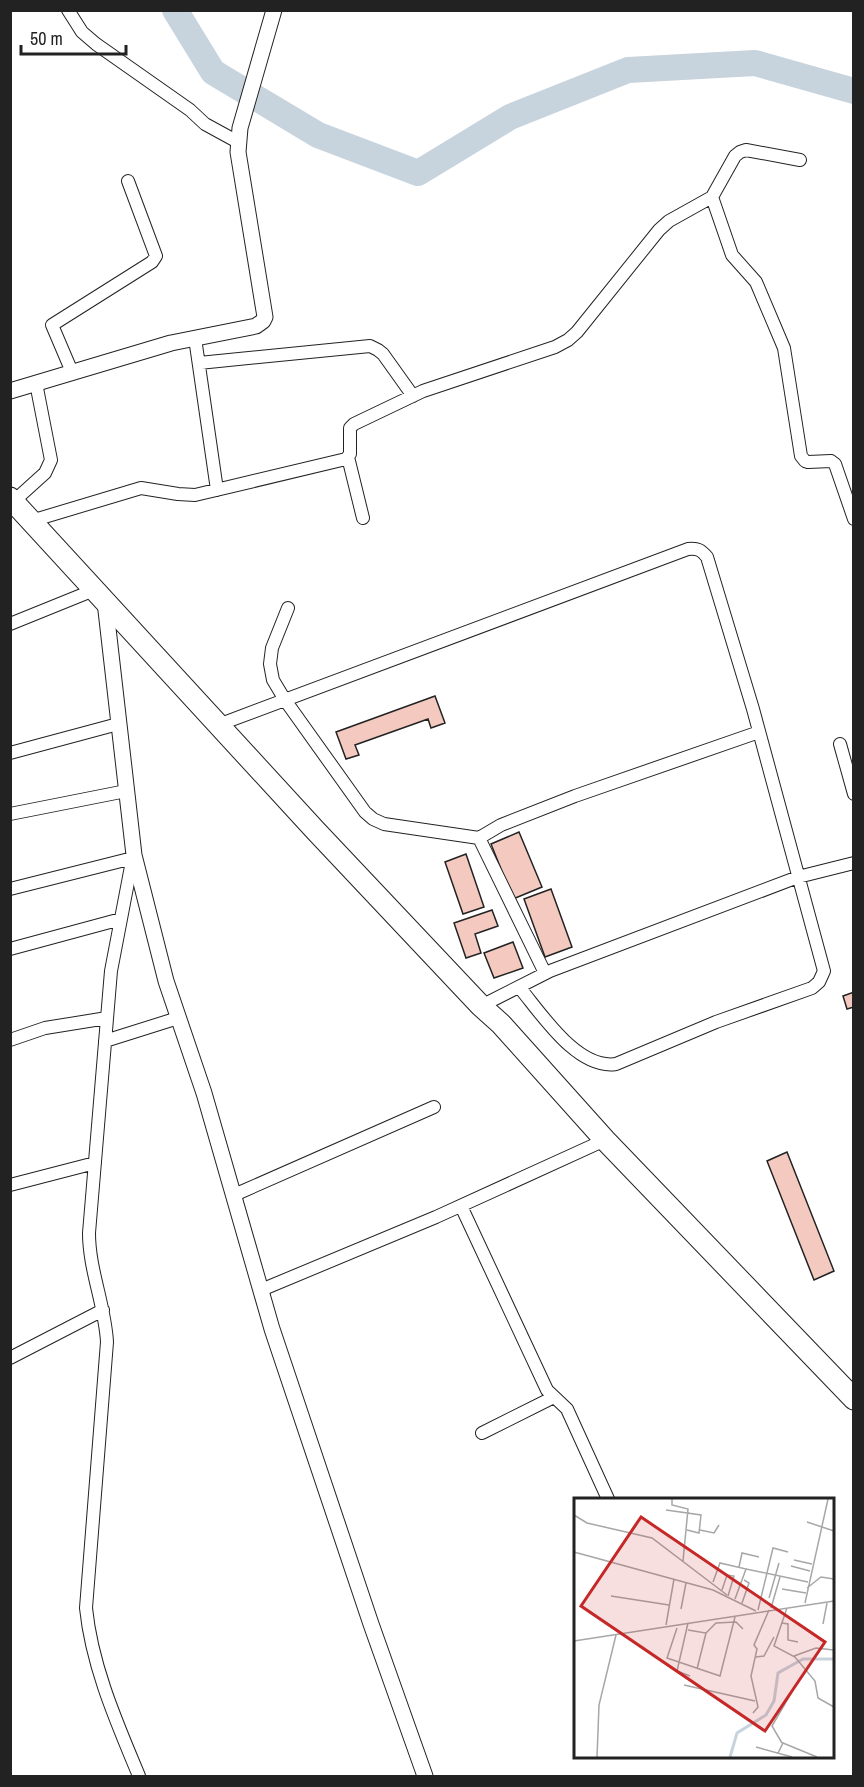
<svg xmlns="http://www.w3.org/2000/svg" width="864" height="1787" font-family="'Archivo Narrow',sans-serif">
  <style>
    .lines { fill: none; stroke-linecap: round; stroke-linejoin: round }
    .river { stroke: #c7d3dd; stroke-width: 26 }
    .building { fill: #f3c9c0; stroke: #222; stroke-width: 1.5 }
    .minor-casing { stroke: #222; stroke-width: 14 }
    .tertiary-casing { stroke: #222; stroke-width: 17 }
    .trunk-casing { stroke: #222; stroke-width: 23 }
    .minor { stroke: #fff; stroke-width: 12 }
    .tertiary { stroke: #fff; stroke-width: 15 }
    .trunk { stroke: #fff; stroke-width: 21 }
    .inset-river { fill: none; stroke: #c7d3dd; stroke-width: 3 }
    .inset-road { fill: none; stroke: #a7a7a7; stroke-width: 1.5 }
    .view { fill: #c62828; fill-opacity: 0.15; stroke: #c62828; stroke-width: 3 }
    .inset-edge { fill: none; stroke: #222; stroke-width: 3 }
  </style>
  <rect width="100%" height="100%" fill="#fff"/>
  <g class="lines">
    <path class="river" d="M 175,10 L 213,72 L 318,135 L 418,173 L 510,117 L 628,70 L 755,63 L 854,91"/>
  </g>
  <path class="building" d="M 435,696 L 445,723 L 431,728 L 428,719 L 355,745 L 359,755 L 346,759 L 336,732 Z
    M 519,832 L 542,887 L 513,899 L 491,844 Z
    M 466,854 L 484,907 L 463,914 L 445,862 Z
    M 551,889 L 572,947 L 545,957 L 524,899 Z
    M 492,910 L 498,926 L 475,934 L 481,953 L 466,958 L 454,923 Z
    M 513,942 L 523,968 L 494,978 L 484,953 Z
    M 854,992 L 854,1007 L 847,1009 L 843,996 Z
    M 787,1152 L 834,1271 L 814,1280 L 767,1161 Z"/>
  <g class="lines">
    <defs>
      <path id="minor" d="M 68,10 L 82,32 L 96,44 L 190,110 L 205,124 L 238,142
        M 712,197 L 732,255 L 756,282 L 784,348 L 801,456 L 805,461 L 808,462 L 831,461 L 835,464 L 854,519
        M 195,338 L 217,490
        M 199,363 L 370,346 L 378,350 L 383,354 L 413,396
        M 72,372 L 52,325 L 152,262 L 156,256 L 128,181
        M 348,457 L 363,518
        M 14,501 L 45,473 L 51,460 L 36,383
        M 31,521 L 141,488 L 178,494 L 195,495 L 346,459 L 350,454 L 350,428 L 354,424 L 423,391 L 555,347 L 568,340 L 577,332 L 659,230 L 669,221 L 712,197 L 735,156 L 740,152 L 746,150 L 800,160
        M 288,608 L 272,648 L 270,664 L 273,680 L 285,700 L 365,812 L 373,819 L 384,824 L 479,838
        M 10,624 L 94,590
        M 218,725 L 688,549 C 698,548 701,550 707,557 L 753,709 L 824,971 L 819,982 L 812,988 L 716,1022 L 616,1064 C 577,1070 541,1013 519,987
        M 840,744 L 854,794
        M 10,753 L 118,724
        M 10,814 L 126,791
        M 133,856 L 111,971 L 89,1233 C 89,1270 105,1305 107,1342 L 86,1608 C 92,1667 117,1723 139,1776
        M 10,889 L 133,858
        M 10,949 L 121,919
        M 545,973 L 479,838 L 501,825 L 575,796 L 759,732
        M 481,1006 L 550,971 L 798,877 L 854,863
        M 10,1040 L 45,1028 L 107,1018
        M 105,1041 L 178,1018
        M 10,1185 L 95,1163
        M 234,1195 L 434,1107
        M 461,1206 L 547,1390 L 567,1409 L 608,1499
        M 261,1290 L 436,1217 L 605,1140
        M 10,1358 L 103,1310
        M 482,1433 L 554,1397"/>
      <path id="tertiary" d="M 10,391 L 171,343 L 256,326 L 263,321 L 265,317 L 238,152 L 240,128 L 274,10
        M 105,602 L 134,855 L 166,981 L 204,1093 L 272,1329 L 371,1624 L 425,1776"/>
      <path id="trunk" d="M 10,498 L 315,830 L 481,1006 L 501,1024 L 605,1140 L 854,1399"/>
    </defs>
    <use href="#minor" class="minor-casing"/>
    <use href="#tertiary" class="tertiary-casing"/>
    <use href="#trunk" class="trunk-casing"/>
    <use href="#minor" class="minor"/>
    <use href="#tertiary" class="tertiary"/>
    <use href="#trunk" class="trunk"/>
  </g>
  <g transform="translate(574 1498)">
    <rect width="260" height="260" fill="#fff"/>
    <path class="inset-river" d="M 156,259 L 163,235 L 192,217 L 200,203 L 204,175 L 229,161 L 260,161"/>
    <path class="inset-road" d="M 98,1 L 98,7 L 114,11 L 109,63M 92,12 L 127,17 L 125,35 L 113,32M 0,17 L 13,25 L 78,40 L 153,97M 233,24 L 260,33M 126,32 L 140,35 L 145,27M 0,54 L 139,92 L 182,113M 220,62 L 238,66M 217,68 L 236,73M 165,69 L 168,55 L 185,59M 172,71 L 234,84M 139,84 L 146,65 L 172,71 L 161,101M 233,90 L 247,79 L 260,81M 208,91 L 232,95M 148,92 L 153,77 L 160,78 L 154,98M 37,98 L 95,107M 195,100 L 205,65M 168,105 L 175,85 L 170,82M 231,105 L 254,1M 197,110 L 206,79M 213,110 L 200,148 L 221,159 L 241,183 L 244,200 L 260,209M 107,111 L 112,85M 184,112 L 199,50 L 214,54M 114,125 L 103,173 L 116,178M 208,125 L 214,126 L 214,142 L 224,144M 249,126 L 253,105M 92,127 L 100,81M 103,130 L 93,160 L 146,178 L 161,119M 114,132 L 132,135 L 123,171M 132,135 L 142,125 L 162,124 L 169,131M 0,143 L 260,103M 220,158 L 242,150 L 260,152M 182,159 L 190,158 L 200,139M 110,187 L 181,203M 179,215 L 184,209 L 177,178 L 183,151 L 180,147 L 195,112M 208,245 L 198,228 L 219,192M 182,249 L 218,259M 204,255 L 209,245 L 243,259M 23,259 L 25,207 L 42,137"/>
    <path class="view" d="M 67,19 L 251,144 L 191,233 L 7,108 Z"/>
    <rect width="260" height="260" class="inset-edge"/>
  </g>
  <rect width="864" height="1787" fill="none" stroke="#222222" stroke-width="24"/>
  <path d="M21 45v9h105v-9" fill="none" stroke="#222222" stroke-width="3"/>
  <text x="30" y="45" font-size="18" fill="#222222" stroke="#ffffff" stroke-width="4.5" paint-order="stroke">50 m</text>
</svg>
